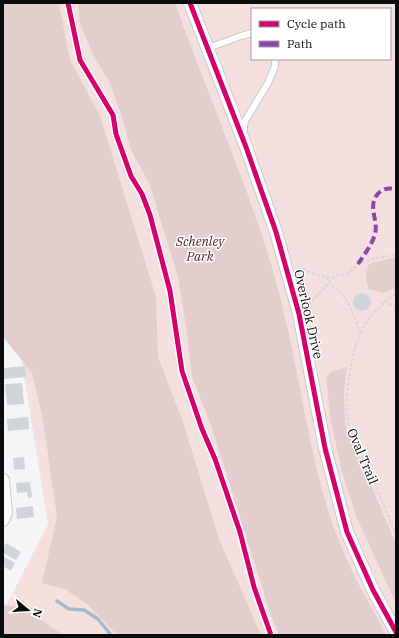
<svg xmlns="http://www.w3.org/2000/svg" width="399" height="638" font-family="'IBM Plex Serif',serif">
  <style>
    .green { fill: #f4e0df; fill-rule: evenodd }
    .forest { fill: #e3cece }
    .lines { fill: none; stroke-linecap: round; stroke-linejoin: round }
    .stream { stroke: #a5baca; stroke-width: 3.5 }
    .building { fill: #cfd6db }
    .lane-casing { stroke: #c8cacb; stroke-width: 8 }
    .street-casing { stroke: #c8cacb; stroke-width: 14 }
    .path { stroke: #d7d7d8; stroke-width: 2; stroke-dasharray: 3 2; stroke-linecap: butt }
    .lane { stroke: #fdfefe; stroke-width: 6 }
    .street { stroke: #fdfefe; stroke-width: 12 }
    .quiet { stroke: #8e44ad; stroke-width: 4; stroke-dasharray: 8 4; stroke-linecap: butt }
    .cycleway-casing { stroke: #fff; stroke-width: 8 }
    .cycleway { stroke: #d6006c; stroke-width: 5 }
    .labels { text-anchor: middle; stroke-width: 3; stroke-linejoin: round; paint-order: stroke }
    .park-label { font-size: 13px; font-style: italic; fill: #572422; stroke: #fff }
    .street-label { font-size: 13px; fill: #0a0b0c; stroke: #fff }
  </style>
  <rect width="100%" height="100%" fill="#f3f5f7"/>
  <path class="green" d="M 3,3 L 396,3 L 396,635 L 3,635 L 3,612 L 48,524 L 14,313 ZM 252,9 L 390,9 L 390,59 L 252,59 Z"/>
  <path class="forest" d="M 3,3 L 59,3 L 70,60 L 100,116 L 156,297 L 158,357 L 183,422 L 219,539 L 261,635 L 117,635 L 88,605 L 65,589 L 42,583 L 57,517 L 43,420 L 32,373 L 3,337 Z
    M 78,3 L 175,3 C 207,94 247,182 274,274 C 296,350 304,428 326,504 C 334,531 346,559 359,585 C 368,602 378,618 386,635 L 279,635 L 271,616 L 212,428 L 192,377 L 187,332 L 178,277 L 150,185 L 131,150 L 122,116 L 110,83 L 94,56 L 80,24 Z
    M 392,258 L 396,259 L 396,288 L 383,293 L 369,289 C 365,279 365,274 369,264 Z
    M 347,367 L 344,391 L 345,424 L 396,544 L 396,603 L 356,516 L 341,468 L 331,421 L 326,378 L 331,372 Z
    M 3,605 L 23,607 L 63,635 L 3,635 Z"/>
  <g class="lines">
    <path class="stream" d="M 57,601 L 69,609 L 84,610 L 98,619 L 111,635"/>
  </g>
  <path class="building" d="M353 302a9 9 0 1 1 18 0a9 9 0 1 1-18 0Z
    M 25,366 L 26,377 L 4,379 L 3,368 Z
    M 22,383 L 24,404 L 7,405 L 5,384 Z
    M 28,417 L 29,429 L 8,431 L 7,419 Z
    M 24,457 L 25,469 L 14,470 L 13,458 Z
    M 30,482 L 32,497 L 28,498 L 27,492 L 17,493 L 16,483 Z
    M 33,506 L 34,517 L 17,519 L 16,508 Z
    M 6,543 L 21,552 L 16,560 L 3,553 L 3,548 Z
    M 3,556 L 15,563 L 11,571 L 3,566 Z"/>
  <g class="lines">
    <defs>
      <path id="lane" d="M 208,48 L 241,36 L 252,33
        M 243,134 L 245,121 L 268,83 L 275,66 L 275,59"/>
      <path id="street" d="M 190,3 L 246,147 L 276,232 L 299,314 L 325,448 L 347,532 L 373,590 L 396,632
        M 3,480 L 6,513 L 3,520"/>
    </defs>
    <use href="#lane" class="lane-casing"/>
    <use href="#street" class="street-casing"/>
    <path class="path" d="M 298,269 L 303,269 L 314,274 L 327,277 C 330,287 335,286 341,293 C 350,304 356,320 360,333
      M 396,294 C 361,316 353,346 348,385 C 347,398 345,412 349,425 C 352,438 360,451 366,464 C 376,487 386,511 396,534
      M 385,301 L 396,308
      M 309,305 L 333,278 L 338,275 L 347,274 L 358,264 L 371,259 L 396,255"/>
    <use href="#lane" class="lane"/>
    <use href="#street" class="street"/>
    <path class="quiet" d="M 358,264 C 364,255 372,245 375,234 C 379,219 365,203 381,191 C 386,188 390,188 396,189"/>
    <defs>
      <path id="cycleway" d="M 68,3 L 80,60 L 113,115 L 116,134 L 131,176 L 142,194 L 150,215 L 170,291 L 182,371 L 202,429 L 215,459 L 240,532 L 254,587 L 271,635
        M 190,3 L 246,147 L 276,232 L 299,314 L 325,448 L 347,532 L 373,590 L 396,632"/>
    </defs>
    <use href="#cycleway" class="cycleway-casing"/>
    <use href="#cycleway" class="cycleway"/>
  </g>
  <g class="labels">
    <g class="park-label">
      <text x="200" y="246">Schenley<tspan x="200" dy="15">Park</tspan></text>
    </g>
    <g class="street-label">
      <text transform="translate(309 314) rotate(77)" y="5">Overlook Drive</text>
      <text transform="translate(363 456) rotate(67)" y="5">Oval Trail</text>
    </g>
  </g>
  <rect width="399" height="638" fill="none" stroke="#0a0b0c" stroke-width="8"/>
  <rect x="251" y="8" width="140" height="52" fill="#ffffff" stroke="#9d9d9e"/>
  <rect x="259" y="21" width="20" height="6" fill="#d6006c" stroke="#9d9d9e"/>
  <text x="287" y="28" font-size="12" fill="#0a0b0c">Cycle path</text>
  <rect x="259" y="41" width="20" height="6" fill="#8e44ad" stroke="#9d9d9e"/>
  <text x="287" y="48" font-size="12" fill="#0a0b0c">Path</text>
  <g transform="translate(28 610) rotate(108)" stroke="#ffffff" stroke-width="3" paint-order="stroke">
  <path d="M0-3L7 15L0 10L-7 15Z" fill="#0a0b0c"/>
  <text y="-6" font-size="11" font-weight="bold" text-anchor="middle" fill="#0a0b0c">N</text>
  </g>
</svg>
